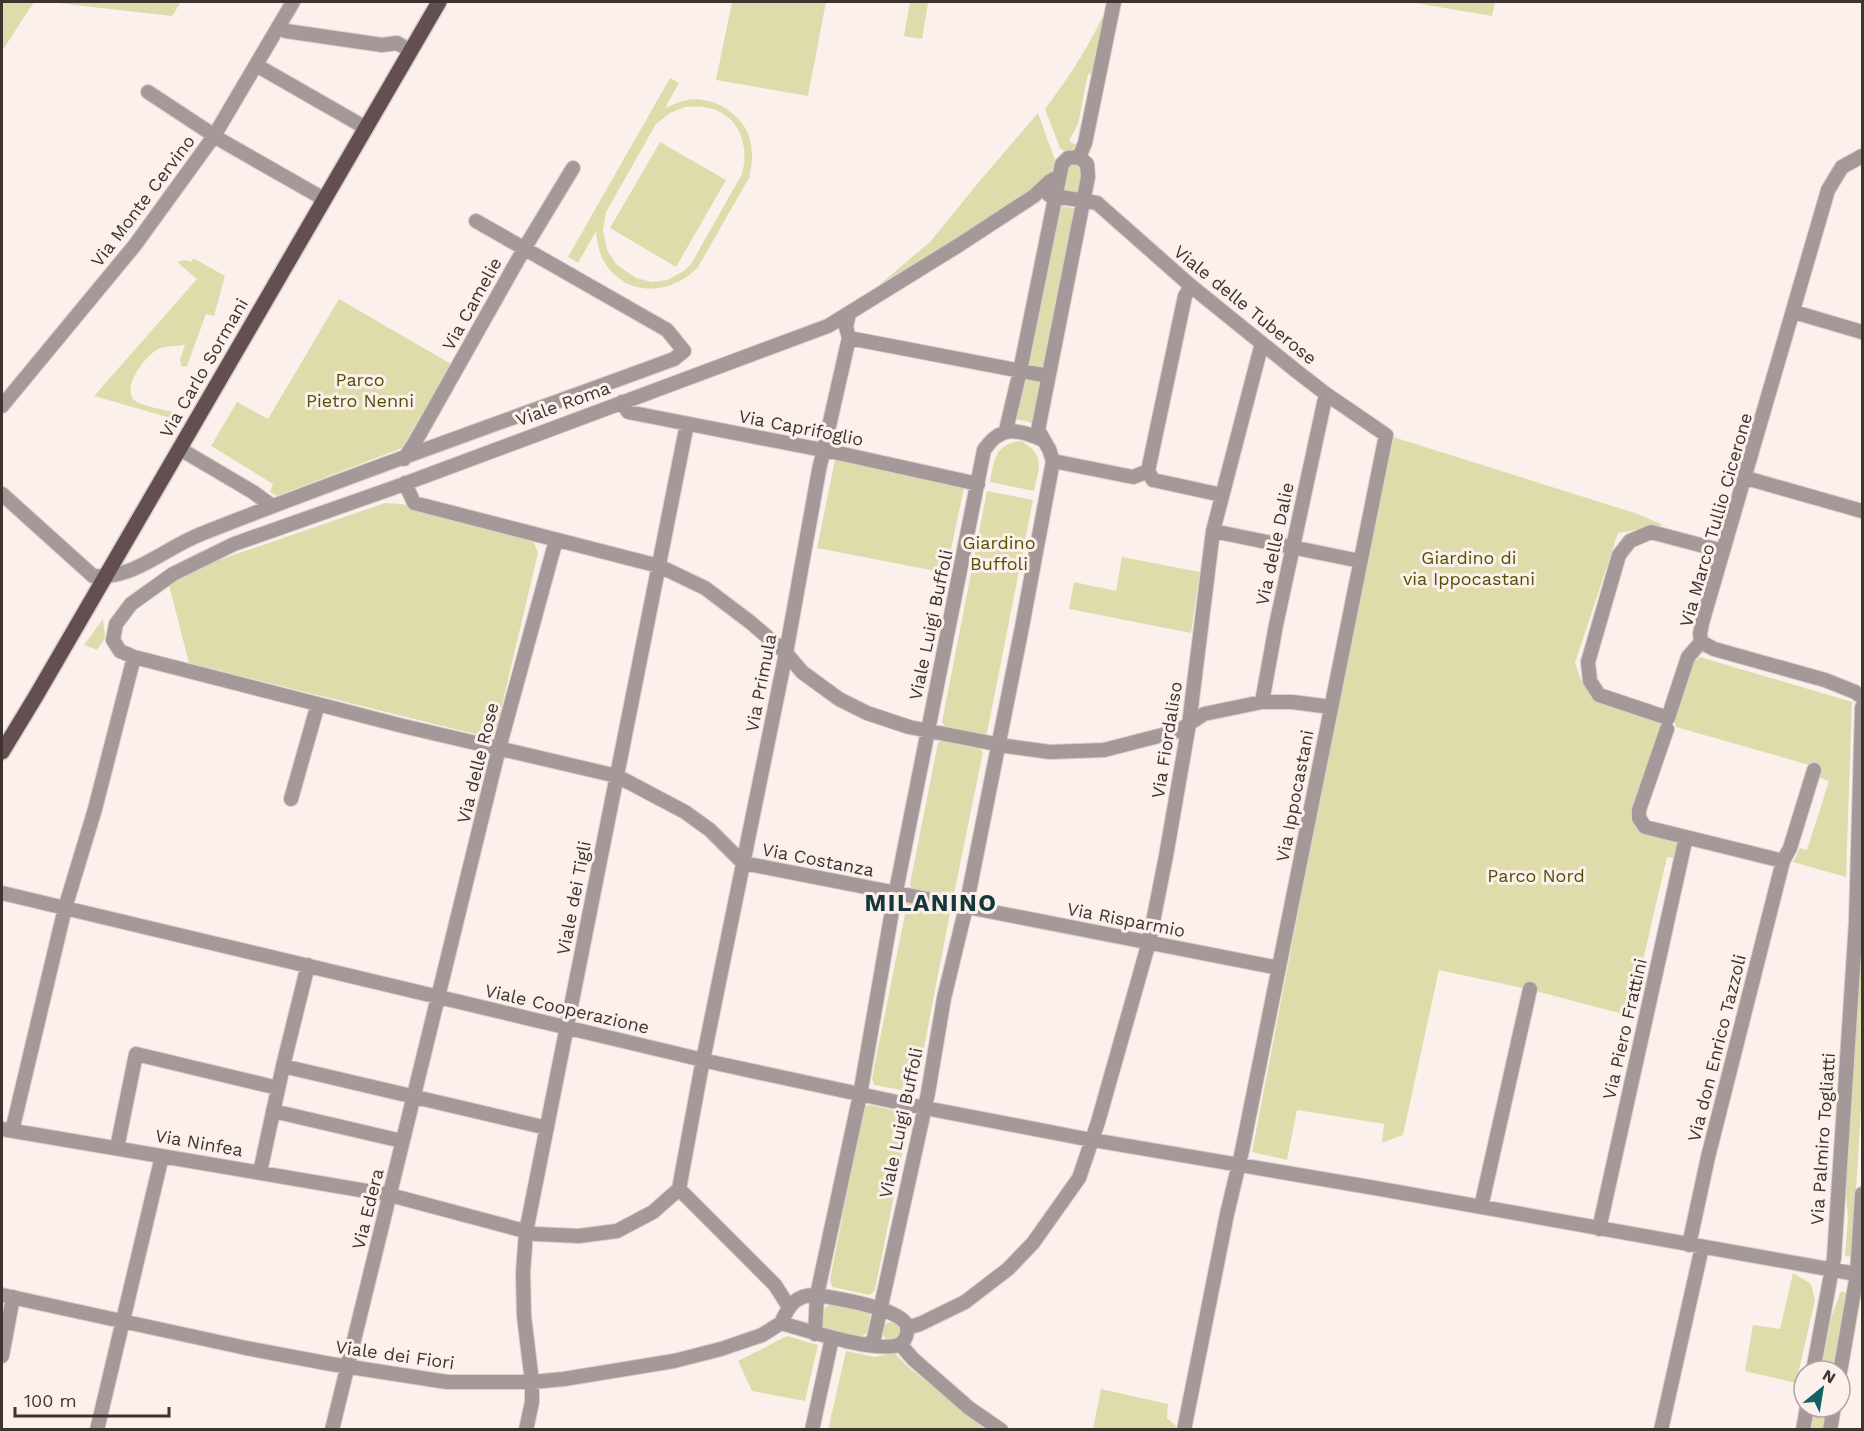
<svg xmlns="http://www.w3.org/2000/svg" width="1864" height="1431" font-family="'Work Sans',sans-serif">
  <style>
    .green { fill: #dfdcac; fill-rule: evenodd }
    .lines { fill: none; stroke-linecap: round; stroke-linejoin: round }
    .minor-casing { stroke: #d9ceca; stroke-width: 16 }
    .major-casing { stroke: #d9ceca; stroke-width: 18 }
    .minor { stroke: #a49899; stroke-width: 14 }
    .major { stroke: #634e51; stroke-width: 15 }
    .labels { text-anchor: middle; stroke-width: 6; stroke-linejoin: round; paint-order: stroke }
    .street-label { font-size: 18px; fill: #3e332f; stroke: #fbf0ec }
    .park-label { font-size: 18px; fill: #565000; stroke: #fbf0ec }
    .district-label { font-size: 24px; font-weight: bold; letter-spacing: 1.5px; fill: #153739; stroke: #fbf0ec }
  </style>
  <rect width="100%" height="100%" fill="#fbf0ec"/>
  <path class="green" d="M 2,2 L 34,2 L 2,51 Z
    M 48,2 L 181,2 L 172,16 Z
    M 732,2 L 826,2 L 808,96 L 716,80 Z
    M 910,2 L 928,3 L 922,39 L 904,36 Z
    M 1409,2 L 1495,2 L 1492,16 Z
    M 1108,5 L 1095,76 L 1088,74 L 1078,124 L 1069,141 L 1076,145 L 1071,151 L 1065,152 L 1060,148 L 1045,109 C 1070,76 1091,43 1108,5 Z
    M 670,78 L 679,83 L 665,108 C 671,106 677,102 683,101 C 695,97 709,100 720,105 C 750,122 757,145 749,178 L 698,267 C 672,295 627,298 605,263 C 599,254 597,242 596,231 L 578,263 L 568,257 ZM 685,107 C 691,107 698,106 704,107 C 739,112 750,145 742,174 L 691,264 L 684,271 L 667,280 L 652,282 L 636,278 L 617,265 L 607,250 L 603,230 L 606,212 L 656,124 L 670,113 Z
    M 1038,113 L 1056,163 L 1047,179 L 880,290 L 878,286 L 930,242 L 978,183 Z
    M 660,142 L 726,180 L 676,267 L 610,228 Z
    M 1076,162 L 1083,167 L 1078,194 L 1062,191 L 1065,166 Z
    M 1061,206 L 1073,208 L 1076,215 L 1044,370 L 1026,366 L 1056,210 Z
    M 193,258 L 225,276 L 214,316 L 206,314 L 187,366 L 182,367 L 180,360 L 185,345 C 177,346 165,346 158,349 C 145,356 118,391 137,402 C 146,407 166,410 177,413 L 174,419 L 94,396 L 197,279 L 177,262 L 185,260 L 191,262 Z
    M 339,299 L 451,364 L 402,448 L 277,496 L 270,492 L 273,484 L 211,446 L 237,402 L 268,419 Z
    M 1024,378 L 1042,381 L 1034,423 L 1015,419 Z
    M 1390,436 L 1638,514 L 1663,525 L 1618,533 L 1575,663 L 1580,678 L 1594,697 L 1662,722 L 1632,809 L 1637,826 L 1642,831 L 1678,843 L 1675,858 L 1667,857 L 1630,1016 L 1536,991 L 1439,970 L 1403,1135 L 1382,1143 L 1384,1124 L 1297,1110 L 1287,1160 L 1252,1152 Z
    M 1021,441 C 1046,455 1039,467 1034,491 L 990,482 C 994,459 995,444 1021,441 Z
    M 835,460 L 964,488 L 946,573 L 817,548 Z
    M 987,491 L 1033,500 L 987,733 L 983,736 L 946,728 L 942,722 Z
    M 385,503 L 402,504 L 533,541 L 538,553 L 496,730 L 483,736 L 189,663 L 169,585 L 183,575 L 213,562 Z
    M 1122,557 L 1200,572 L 1191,633 L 1069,609 L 1074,582 L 1116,591 Z
    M 103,619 L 105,638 L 97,650 L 84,645 Z
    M 1700,657 L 1852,702 L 1846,877 L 1793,862 L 1800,848 L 1807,850 L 1829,781 L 1818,777 L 1820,768 L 1676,727 L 1674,719 L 1689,666 Z
    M 943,739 L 978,747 L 983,752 L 954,894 L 950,898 L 912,890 L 910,884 L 938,743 Z
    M 909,901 L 948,908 L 950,913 L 916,1089 L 912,1092 L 874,1085 L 872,1078 L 907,904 Z
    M 1862,970 L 1862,1091 L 1852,1257 L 1845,1256 L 1848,1218 L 1845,1181 L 1859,975 Z
    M 870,1105 L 906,1113 L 910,1116 L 875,1290 L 870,1295 L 832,1287 L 830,1280 L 863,1111 L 866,1106 Z
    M 1793,1273 L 1811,1284 L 1815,1300 L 1796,1383 L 1745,1371 L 1753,1325 L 1780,1329 Z
    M 1841,1291 L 1846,1293 L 1839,1332 L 1836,1371 L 1821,1371 L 1831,1318 Z
    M 832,1303 L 868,1312 L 870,1316 L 867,1333 L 861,1337 L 823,1329 L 821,1325 L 825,1308 Z
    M882 1331a9 9 0 1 1 18 0a9 9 0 1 1-18 0Z
    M 787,1336 L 818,1345 L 805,1401 L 752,1391 L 738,1361 Z
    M 846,1351 L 875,1357 L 895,1353 L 906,1365 L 985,1429 L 828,1430 Z
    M 1101,1389 L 1168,1404 L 1167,1418 L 1176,1426 L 1175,1429 L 1093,1429 Z
    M 1815,1407 L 1829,1407 L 1824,1429 L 1811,1430 Z"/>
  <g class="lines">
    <defs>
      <path id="minor" d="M 278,27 L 286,31 L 382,45 L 397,43 L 411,51
        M 256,65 L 366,128
        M 148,92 L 224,142 L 324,199
        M 1079,157 L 1085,143 L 1114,2
        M 1059,176 L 1050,181 L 1034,196 L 959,245 L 828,326 L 393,488 L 234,544 L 173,574 L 131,604 L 116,624 L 113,640 L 120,651 L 134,657 L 403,726 L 617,776 L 685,812 L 710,830 L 743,863 L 1279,968
        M 1049,195 L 1097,203 L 1191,286 L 1295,370 L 1326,394 L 1386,435 L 1242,1151 L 1227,1214 L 1184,1430
        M 1794,312 L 1862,332
        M 849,338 L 1048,376
        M 622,402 L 628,412 L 838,453 L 978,484
        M 2,406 L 135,245 L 214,136 L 293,2
        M 180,449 L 253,492 L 272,506
        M 404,459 L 414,444 L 524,249 L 573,168
        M 1053,461 L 1133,477 L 1148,471
        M 1148,471 L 1185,296 L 1191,286
        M 1148,471 L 1153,480 L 1222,495
        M 1746,478 L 1862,511
        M 405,483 L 414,503 L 659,566 L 705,588 L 750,622 L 786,653 L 802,672 L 839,699 L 867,713 L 909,727 L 1006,746 L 1050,752 L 1104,750 L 1178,731 L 1204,714 L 1262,702 L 1292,702 L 1331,707
        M 2,494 L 93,576 C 133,580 165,548 201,534 C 357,472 517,417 674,359 L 684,351 L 667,330 L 476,221
        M 1213,531 L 1360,561
        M 1701,642 L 1700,634 L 1702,623 L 1828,190 L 1842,167 L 1862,156
        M 1701,642 L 1688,657 L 1668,718 L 1599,695 L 1590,681 L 1588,662 L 1619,555 L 1630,541 L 1651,532 L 1723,551
        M 1701,642 L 1714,649 L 1825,680 L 1855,692 L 1862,697
        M 1262,702 L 1276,625 L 1326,394
        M 1667,729 L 1639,810 L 1639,818 L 1645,827 L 1783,861
        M 291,799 L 318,704
        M 2,893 L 720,1064 L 915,1106 L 1081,1138 L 1375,1188 L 1862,1275
        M 283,1066 L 547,1128
        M 273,1111 L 402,1141
        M 2,1129 L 390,1195 L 536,1234 L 579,1236 L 617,1231 L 653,1212 L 679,1189 L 701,1070 L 786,653 L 819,470 L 849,338 L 846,327 L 849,314
        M 12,1131 L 65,908 L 95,809 L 134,657
        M 117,1148 L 136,1054 L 278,1088
        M 260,1172 L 283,1066 L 308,965
        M 679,1189 L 775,1285 L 789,1307
        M 1481,1207 L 1530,989
        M 1599,1229 L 1686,837
        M 1689,1245 L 1708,1157 L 1783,861 L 1790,848 L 1814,770
        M 2,1295 L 246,1348 L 331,1364 L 447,1382 L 532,1382 L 564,1379 L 674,1361 L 721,1349 L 762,1335 L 781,1323
        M 817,1295 C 838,1299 897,1307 907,1325 C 908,1333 906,1342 898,1345 C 876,1353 805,1330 781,1323 C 789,1305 796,1294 817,1295 Z
        M 907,1328 L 920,1324 L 965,1302 L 1008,1269 L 1033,1243 L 1079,1178 L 1098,1122 L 1149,942 L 1166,856 L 1189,724 L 1213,531 L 1262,343
        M 815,1334 L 817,1295 L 860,1095 L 892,911 L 984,450 C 1001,425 1017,429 1041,439
        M 900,1344 L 913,1359 L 969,1408 L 1001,1430
        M 869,1345 L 874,1338 L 928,1093 L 944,998 L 966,907 L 1022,627 L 1053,461 L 1049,449 L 1038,430 L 1088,177 L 1087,164 L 1079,157 L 1068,158 L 1062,164 L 1020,371 L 1006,430
        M 2,1356 L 13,1297
        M 1813,1371 L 1834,1258 L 1856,922 L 1862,707
        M 1840,1372 L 1857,1274 L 1862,1194
        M 97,1430 L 162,1156
        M 332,1430 L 499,748 L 556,540
        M 526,1430 L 532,1402 L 532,1382 L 524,1316 L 523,1273 L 526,1232 L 687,424
        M 812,1430 L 832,1338
        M 1661,1430 L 1702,1247
        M 1803,1430 L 1807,1407
        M 1830,1430 L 1834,1407"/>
      <path id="major" d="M 2,752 L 36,696 L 439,2"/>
    </defs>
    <use href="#minor" class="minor-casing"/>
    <use href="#major" class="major-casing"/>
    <use href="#minor" class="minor"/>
    <use href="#major" class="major"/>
  </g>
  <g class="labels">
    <g class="street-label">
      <text transform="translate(143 201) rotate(-53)" y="6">Via Monte Cervino</text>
      <text transform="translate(472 304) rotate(-61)" y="6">Via Camelie</text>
      <text transform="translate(1245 305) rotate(39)" y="6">Viale delle Tuberose</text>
      <text transform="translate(204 368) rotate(-60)" y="6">Via Carlo Sormani</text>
      <text transform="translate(563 404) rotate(-20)" y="6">Viale Roma</text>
      <text transform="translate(801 428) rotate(11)" y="6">Via Caprifoglio</text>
      <text transform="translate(1716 520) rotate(-74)" y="6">Via Marco Tullio Cicerone</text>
      <text transform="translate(1275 544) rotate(-78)" y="6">Via delle Dalie</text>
      <text transform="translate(931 625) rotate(-78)" y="6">Viale Luigi Buffoli</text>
      <text transform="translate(761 683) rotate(-79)" y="6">Via Primula</text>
      <text transform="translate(1167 740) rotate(-81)" y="6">Via Fiordaliso</text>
      <text transform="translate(478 763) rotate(-76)" y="6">Via delle Rose</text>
      <text transform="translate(1295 796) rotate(-79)" y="6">Via Ippocastani</text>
      <text transform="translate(818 860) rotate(11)" y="6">Via Costanza</text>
      <text transform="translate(574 898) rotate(-79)" y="6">Viale dei Tigli</text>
      <text transform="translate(1126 920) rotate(11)" y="6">Via Risparmio</text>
      <text transform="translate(567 1009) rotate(13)" y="6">Viale Cooperazione</text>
      <text transform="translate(1625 1029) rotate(-77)" y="6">Via Piero Frattini</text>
      <text transform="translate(1717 1048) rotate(-76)" y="6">Via don Enrico Tazzoli</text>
      <text transform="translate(901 1123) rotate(-78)" y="6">Viale Luigi Buffoli</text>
      <text transform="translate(1823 1139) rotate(-86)" y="6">Via Palmiro Togliatti</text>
      <text transform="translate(199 1143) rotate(10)" y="6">Via Ninfea</text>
      <text transform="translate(368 1209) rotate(-76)" y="6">Via Edera</text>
      <text transform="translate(395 1355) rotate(8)" y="6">Viale dei Fiori</text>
    </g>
    <g class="park-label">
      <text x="360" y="386">Parco<tspan x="360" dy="21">Pietro Nenni</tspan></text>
      <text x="999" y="549">Giardino<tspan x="999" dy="21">Buffoli</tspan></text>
      <text x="1469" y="564">Giardino di<tspan x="1469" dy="21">via Ippocastani</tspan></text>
      <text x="1536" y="882">Parco Nord</text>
    </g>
    <g class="district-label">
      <text x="931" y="911">MILANINO</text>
    </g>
  </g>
  <rect width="1864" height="1431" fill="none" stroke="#3e332f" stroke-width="6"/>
  <g transform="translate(1822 1389) rotate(30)"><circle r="28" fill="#fbf0ec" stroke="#afa4a0" stroke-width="1.5"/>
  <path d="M0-4.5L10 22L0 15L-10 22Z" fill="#116266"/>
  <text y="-9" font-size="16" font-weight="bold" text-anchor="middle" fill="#3e332f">N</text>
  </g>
  <path d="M15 1407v9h154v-9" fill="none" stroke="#3e332f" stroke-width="3"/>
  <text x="24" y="1407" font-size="18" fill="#3e332f" stroke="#fbf0ec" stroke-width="4.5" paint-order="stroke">100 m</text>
</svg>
